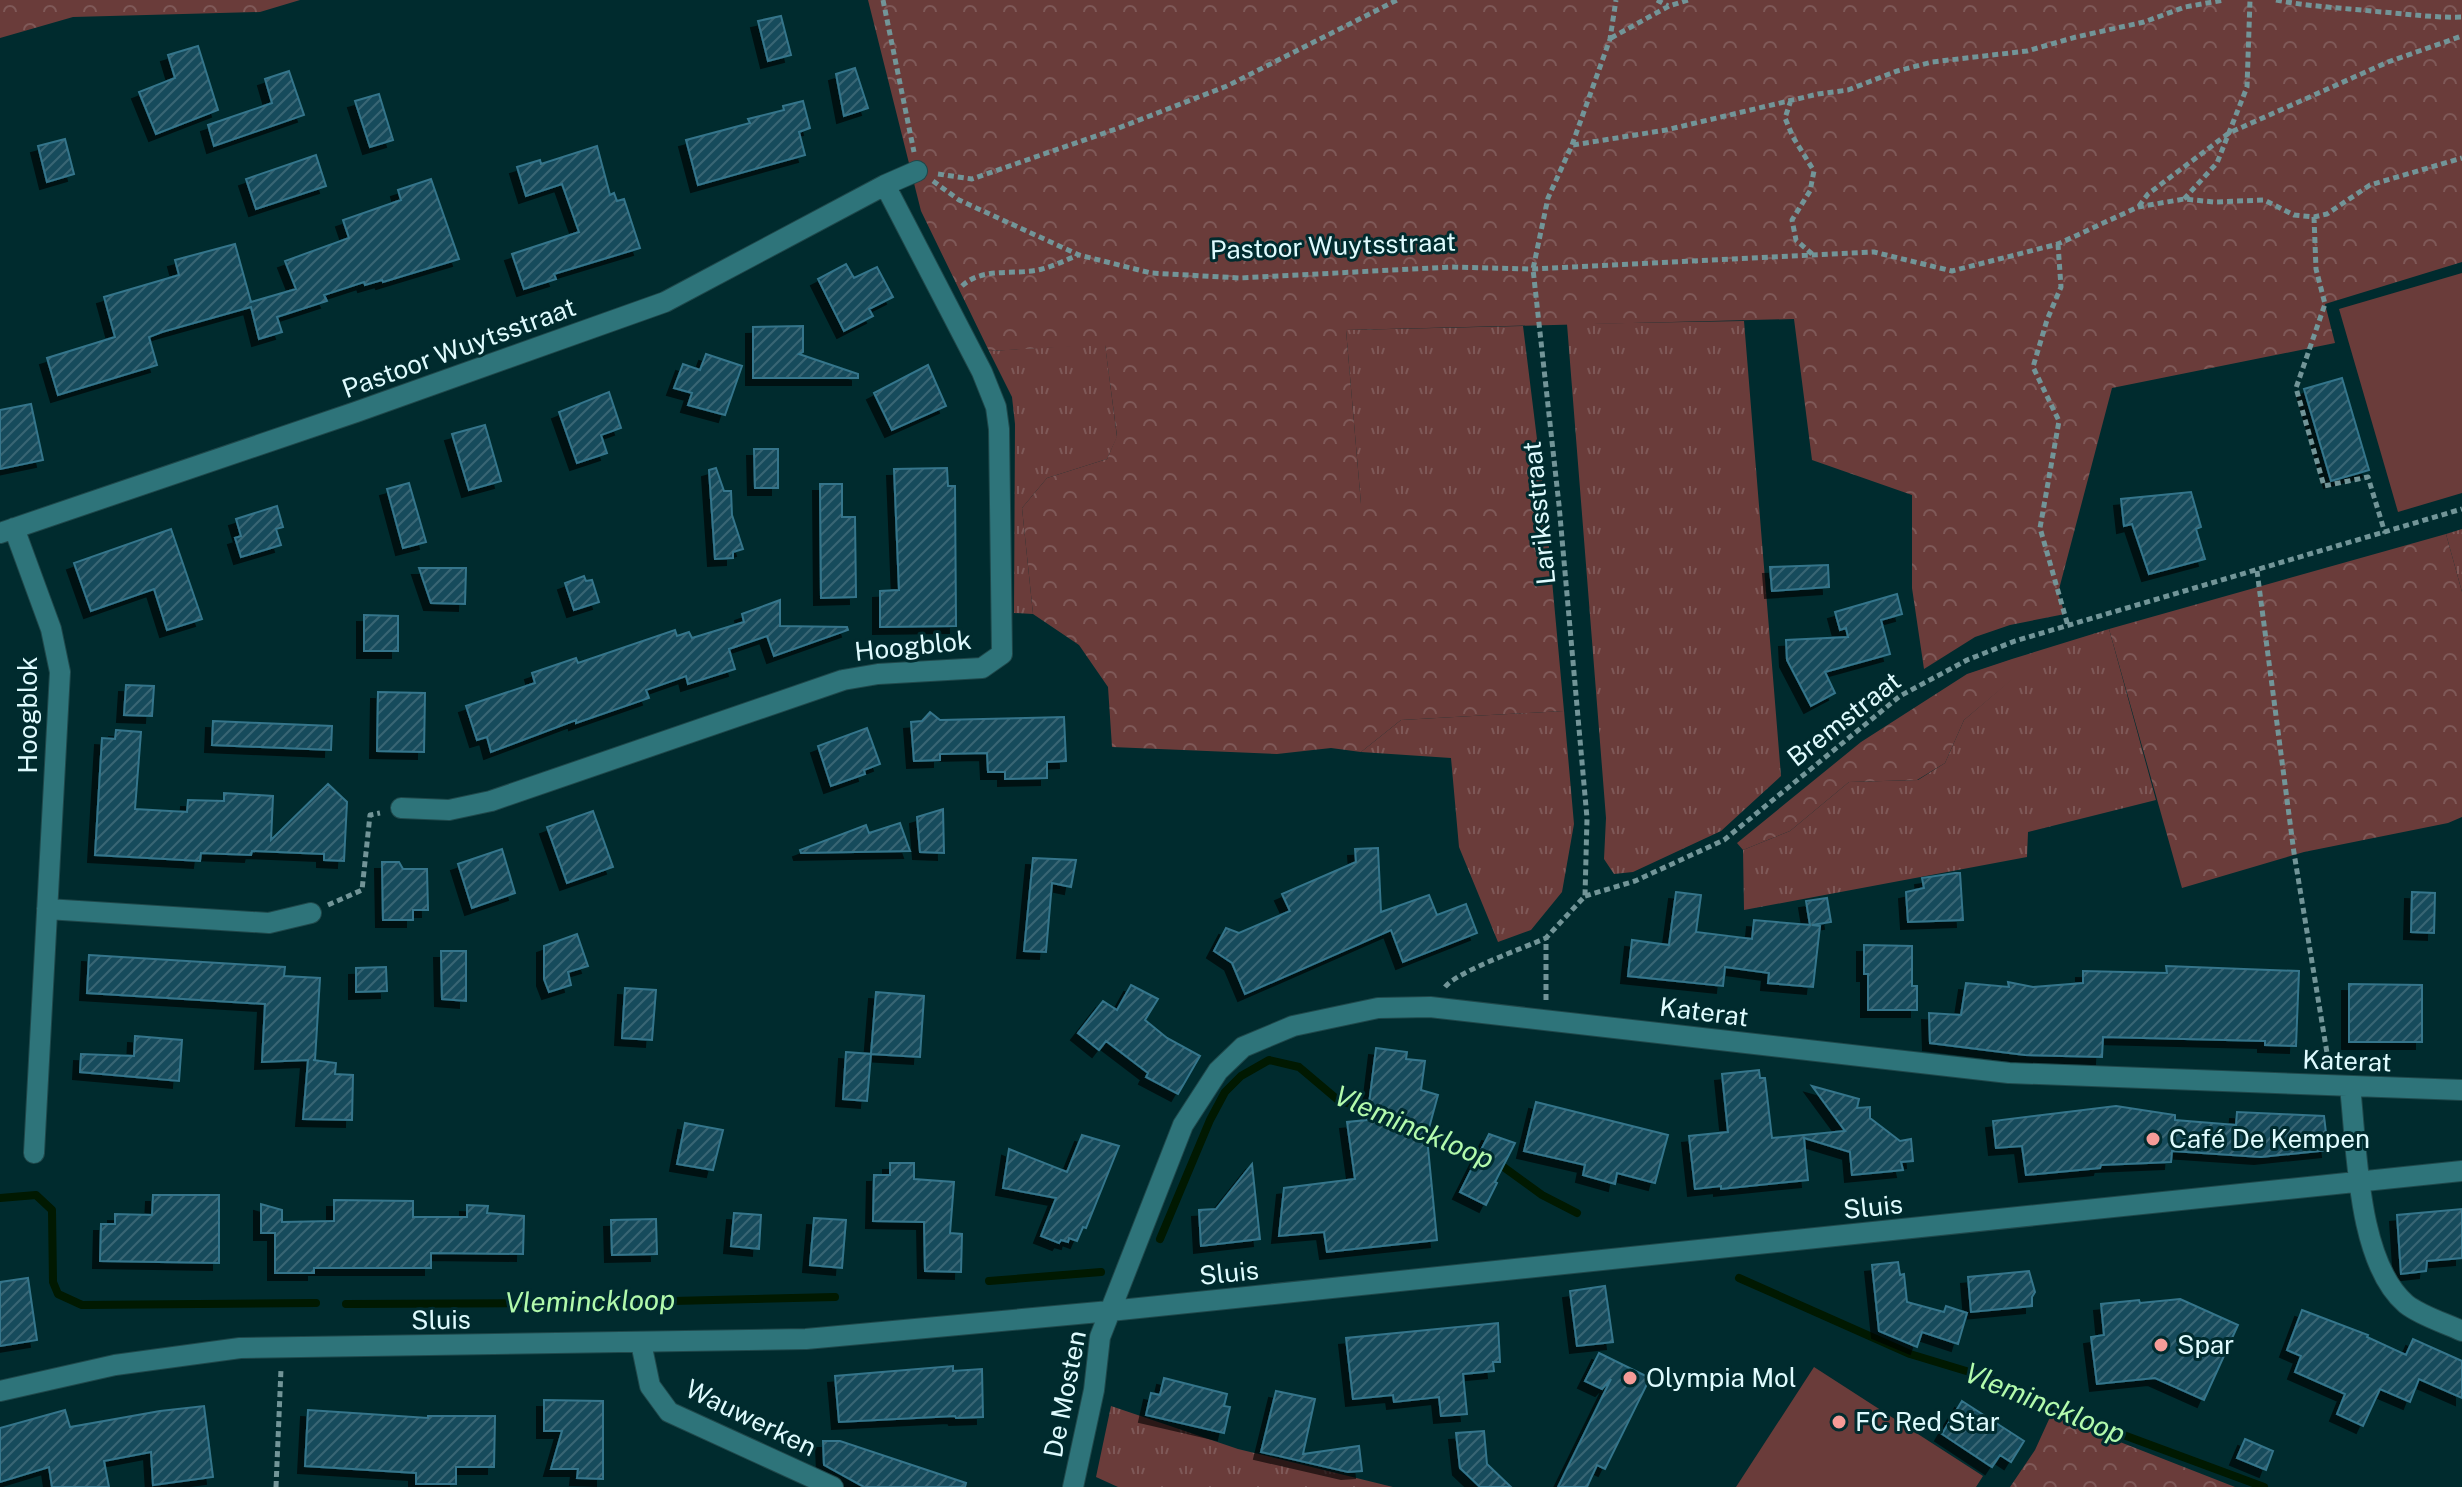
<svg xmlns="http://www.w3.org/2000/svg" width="2462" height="1487" font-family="'Public Sans',sans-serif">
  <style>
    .grass { fill: url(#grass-tufts) }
    .forest { fill: url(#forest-crowns) }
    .pitch { fill: #6a3c3a }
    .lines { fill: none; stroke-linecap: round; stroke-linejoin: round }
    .stream { stroke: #011901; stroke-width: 8 }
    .building { fill: url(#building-hatch); stroke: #34758b; stroke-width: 2; filter: url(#shadow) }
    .minor-casing { stroke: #1f484b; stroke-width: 22 }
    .path { stroke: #729598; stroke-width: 5; stroke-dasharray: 6 4; stroke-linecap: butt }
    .minor { stroke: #2e747a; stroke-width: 20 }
    .poi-dot { fill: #f59b97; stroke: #002b2e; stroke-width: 3 }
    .labels { text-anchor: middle; stroke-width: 6; stroke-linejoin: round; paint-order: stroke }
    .street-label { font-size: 26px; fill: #dffbfe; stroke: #002b2e }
    .poi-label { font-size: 26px; fill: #dffbfe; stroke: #002b2e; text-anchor: start }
    .water-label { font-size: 28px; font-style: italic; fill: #b2faac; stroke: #002b2e }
  </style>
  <defs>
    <pattern id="grass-tufts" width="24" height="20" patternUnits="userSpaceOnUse" patternTransform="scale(2)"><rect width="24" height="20" fill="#6a3c3a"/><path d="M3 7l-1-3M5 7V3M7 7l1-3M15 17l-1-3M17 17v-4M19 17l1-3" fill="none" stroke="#7f5958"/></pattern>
    <pattern id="forest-crowns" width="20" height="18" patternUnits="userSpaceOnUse" patternTransform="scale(2)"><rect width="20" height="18" fill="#6a3c3a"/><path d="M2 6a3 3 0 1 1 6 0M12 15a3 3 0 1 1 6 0" fill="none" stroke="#7f5958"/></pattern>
    <pattern id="building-hatch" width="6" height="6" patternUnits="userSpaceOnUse" patternTransform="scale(2)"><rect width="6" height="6" fill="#184b5b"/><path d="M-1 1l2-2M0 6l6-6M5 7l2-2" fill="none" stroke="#396674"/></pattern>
    <filter id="shadow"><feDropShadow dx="-7" dy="7" stdDeviation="0" flood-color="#0009"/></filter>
  </defs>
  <rect width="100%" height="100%" fill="#002b2e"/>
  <path class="grass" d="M 1744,321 L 1781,776 L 1721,831 L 1633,872 L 1614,874 L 1604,859 L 1606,818 L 1567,324 Z
    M 1523,326 L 1545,504 L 1361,504 L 1346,330 Z
    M 1105,344 L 1117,437 L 1107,459 L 1047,478 L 1022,508 L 1033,614 L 1014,613 L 1015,424 L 1012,397 L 989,351 Z
    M 2462,529 L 2462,592 L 2446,534 Z
    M 2109,629 L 2156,800 L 2028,832 L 2027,857 L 1744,910 L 1743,850 L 1790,831 L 1849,782 L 1918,780 L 1945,763 L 1964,720 L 2012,679 L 2012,659 Z
    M 1564,711 L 1574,824 L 1562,892 L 1531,930 L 1498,942 L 1459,847 L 1451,758 L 1361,752 L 1401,720 Z
    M 1111,1406 L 1238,1449 L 1393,1487 L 1118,1487 L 1096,1477 Z"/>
  <path class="forest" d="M 0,0 L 300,0 L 260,12 L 73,17 L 0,38 Z
    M 868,0 L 2462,0 L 2462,262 L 2325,304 L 2335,343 L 2112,388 L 2058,593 L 2065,614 L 2010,625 L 1975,637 L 1924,669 L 1912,588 L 1912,495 L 1812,460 L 1794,319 L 1346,330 L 1361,504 L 1545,504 L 1564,711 L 1401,720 L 1361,752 L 1331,748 L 1277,754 L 1112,747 L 1108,687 L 1079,645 L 1033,614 L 1022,508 L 1047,478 L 1107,459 L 1117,436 L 1105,345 L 989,351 L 921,211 Z
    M 2446,534 L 2462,592 L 2462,817 L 2448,823 L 2304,852 L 2182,888 L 2109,629 Z
    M 2012,659 L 2013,679 L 1964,720 L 1945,763 L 1917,780 L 1849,782 L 1790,831 L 1743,850 L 1737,843 L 1861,742 L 1967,674 Z
    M 2051,1415 L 2235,1487 L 2010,1487 L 2035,1450 Z"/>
  <path class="pitch" d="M 2462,273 L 2462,493 L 2398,512 L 2339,309 Z
    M 1814,1367 L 1983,1476 L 1976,1487 L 1736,1487 Z"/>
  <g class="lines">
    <path class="stream" d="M 1416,1127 L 1498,1163 L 1542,1195 L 1577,1213
      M 0,1198 L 36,1195 L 52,1210 L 53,1282 L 58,1294 L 82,1305 L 316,1303
      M 1160,1239 L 1210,1120 L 1225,1092 L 1241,1076 L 1269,1060 L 1299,1067 L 1338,1100 L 1377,1113
      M 1739,1278 L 1910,1354 L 1986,1377 L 2056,1410 L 2264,1487
      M 989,1281 L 1101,1272
      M 346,1304 L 592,1303 L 835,1297"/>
  </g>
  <path class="building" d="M 781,16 L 791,55 L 768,61 L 758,21 Z
    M 198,46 L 218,110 L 156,134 L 139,92 L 175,78 L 168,55 Z
    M 855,68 L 868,108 L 844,116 L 836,74 Z
    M 289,71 L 304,115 L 214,146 L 208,125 L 272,103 L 265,79 Z
    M 379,94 L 393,140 L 370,147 L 355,101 Z
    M 803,101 L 810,128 L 799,132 L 805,155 L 698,185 L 686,140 L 750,123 L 748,119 L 784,110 L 783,106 Z
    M 65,139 L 74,174 L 47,182 L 38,146 Z
    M 597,146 L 610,195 L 614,193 L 617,201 L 624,199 L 640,248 L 554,274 L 556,279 L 524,289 L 512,254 L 579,232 L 562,184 L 526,196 L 517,167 L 540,160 L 541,164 Z
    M 316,155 L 326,186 L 256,209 L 246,179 Z
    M 431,179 L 459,259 L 383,282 L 382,280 L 365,285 L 364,282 L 324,295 L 327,301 L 277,317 L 282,332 L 259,339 L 251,307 L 162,332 L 149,337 L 157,365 L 58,395 L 47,358 L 115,337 L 104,297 L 179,275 L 175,260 L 235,244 L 251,302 L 296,289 L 285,261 L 349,238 L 343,220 L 401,200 L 398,190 Z
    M 846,264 L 854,278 L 877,267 L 893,297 L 869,309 L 873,316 L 844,331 L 818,279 Z
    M 803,326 L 803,352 L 799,354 L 858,374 L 858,378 L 753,378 L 753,327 Z
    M 706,354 L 742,366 L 725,415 L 688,405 L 692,393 L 674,388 L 683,364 L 700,370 Z
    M 928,365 L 946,406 L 892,430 L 874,393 Z
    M 2342,378 L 2369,470 L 2331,481 L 2304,389 Z
    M 609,392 L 621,428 L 601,435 L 607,453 L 577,463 L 559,412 Z
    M 31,404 L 43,460 L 0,469 L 0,410 Z
    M 485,425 L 501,481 L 469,490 L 452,434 Z
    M 754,449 L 778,449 L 778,488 L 755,488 Z
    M 716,468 L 724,491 L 731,491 L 732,515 L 743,549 L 733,552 L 733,558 L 715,559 L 709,470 Z
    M 947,468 L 948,486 L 955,486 L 956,626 L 880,627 L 880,591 L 899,590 L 894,469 Z
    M 409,483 L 426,542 L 403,548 L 387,489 Z
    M 820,484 L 842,484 L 842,517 L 855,517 L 856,597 L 821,598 Z
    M 2191,492 L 2201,527 L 2196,529 L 2205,559 L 2149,574 L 2132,524 L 2124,526 L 2121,499 Z
    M 277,506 L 283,527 L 276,529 L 281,545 L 241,557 L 235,538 L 241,536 L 236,519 Z
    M 171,529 L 202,619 L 167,630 L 154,589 L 91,611 L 74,563 Z
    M 1828,565 L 1829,587 L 1772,591 L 1770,567 Z
    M 419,568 L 466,568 L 465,604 L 431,603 Z
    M 584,576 L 586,581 L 592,580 L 599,602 L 574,610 L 565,583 Z
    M 1897,594 L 1902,614 L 1881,620 L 1890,654 L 1825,672 L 1835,693 L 1811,706 L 1787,660 L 1786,640 L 1848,637 L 1846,628 L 1840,630 L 1835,612 Z
    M 780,600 L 780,626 L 847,627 L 848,630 L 774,656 L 767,636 L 729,649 L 735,669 L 688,684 L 686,676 L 646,690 L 649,698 L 576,723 L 576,720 L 491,752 L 487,737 L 477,740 L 466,706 L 535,683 L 532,673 L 576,658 L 578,663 L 675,630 L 677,636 L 689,632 L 692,638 L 744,622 L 742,614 Z
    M 364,615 L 398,616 L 398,651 L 364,651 Z
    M 126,685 L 154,686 L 152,716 L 124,715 Z
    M 378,692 L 425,693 L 424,752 L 377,751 Z
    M 930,712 L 940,720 L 1064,717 L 1066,761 L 1047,762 L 1047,778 L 1005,779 L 1005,772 L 988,772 L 987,753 L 940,754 L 940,760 L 914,761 L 911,722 L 922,721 Z
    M 213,721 L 332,726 L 331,750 L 212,745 Z
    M 867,728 L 880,764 L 864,770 L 865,774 L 831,786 L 818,746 Z
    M 116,730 L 141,732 L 135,809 L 187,812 L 188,800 L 224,801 L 224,793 L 273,796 L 271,840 L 328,784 L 347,802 L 344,861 L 324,860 L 324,854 L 252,851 L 251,855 L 201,853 L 200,861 L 95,855 L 102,738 L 115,739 Z
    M 943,809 L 944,853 L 920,852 L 917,817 Z
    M 593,811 L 613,867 L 567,883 L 547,827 Z
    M 900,823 L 910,851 L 801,853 L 800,850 L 866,825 L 869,833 Z
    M 1378,848 L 1381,912 L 1429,895 L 1437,915 L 1466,904 L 1477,933 L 1403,962 L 1391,930 L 1245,994 L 1232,963 L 1214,951 L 1226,928 L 1239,933 L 1290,911 L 1282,894 L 1356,862 L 1355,849 Z
    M 502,849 L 515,893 L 472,908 L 458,864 Z
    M 1033,858 L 1076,860 L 1071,887 L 1052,883 L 1046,952 L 1024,951 Z
    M 382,862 L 399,862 L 403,869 L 427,869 L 428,910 L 413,910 L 413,920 L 383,920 Z
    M 1955,873 L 1960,873 L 1963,920 L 1908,922 L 1906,892 L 1924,888 L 1922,878 Z
    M 1676,892 L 1701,895 L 1696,932 L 1752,939 L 1754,920 L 1810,925 L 1806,901 L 1827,898 L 1831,922 L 1812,925 L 1820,926 L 1813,987 L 1768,983 L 1769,973 L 1725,967 L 1723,986 L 1628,976 L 1632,940 L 1669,945 Z
    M 2412,892 L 2435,893 L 2434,933 L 2411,932 Z
    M 577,934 L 588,966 L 568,972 L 571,985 L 549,992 L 544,979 L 544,946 Z
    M 1864,945 L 1912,946 L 1912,986 L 1917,986 L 1917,1010 L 1868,1010 L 1868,974 L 1864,974 Z
    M 441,951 L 466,951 L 466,1001 L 442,999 Z
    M 89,955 L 285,967 L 284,976 L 320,978 L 315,1060 L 313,1060 L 336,1063 L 335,1074 L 353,1075 L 352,1120 L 303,1119 L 308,1060 L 262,1062 L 265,1004 L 87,993 Z
    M 2166,966 L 2299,971 L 2296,1046 L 2265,1045 L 2265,1041 L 2103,1037 L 2102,1057 L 2025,1055 L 1930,1043 L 1929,1013 L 1961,1015 L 1966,983 L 2009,987 L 2008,982 L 2033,987 L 2083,983 L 2083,971 L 2167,973 Z
    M 386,967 L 387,991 L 356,992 L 356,968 Z
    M 2349,984 L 2422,985 L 2422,1042 L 2349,1042 Z
    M 1131,985 L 1158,999 L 1145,1020 L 1167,1038 L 1200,1056 L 1178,1094 L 1146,1077 L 1148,1073 L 1106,1041 L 1099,1050 L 1078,1033 L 1103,1001 L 1117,1010 Z
    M 625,988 L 656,990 L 652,1040 L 622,1038 Z
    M 876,992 L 924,996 L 920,1057 L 871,1054 Z
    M 135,1036 L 182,1040 L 179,1081 L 80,1072 L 81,1054 L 134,1056 Z
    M 1376,1048 L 1407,1052 L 1406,1059 L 1425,1061 L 1421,1090 L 1438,1095 L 1429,1128 L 1426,1127 L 1437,1240 L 1327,1252 L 1324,1232 L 1279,1236 L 1284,1188 L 1355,1179 L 1347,1122 L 1367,1120 Z
    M 846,1052 L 871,1054 L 867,1101 L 843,1099 Z
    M 1759,1070 L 1760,1078 L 1765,1078 L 1772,1138 L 1845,1131 L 1812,1086 L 1859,1099 L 1857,1108 L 1870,1107 L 1870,1118 L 1900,1141 L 1911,1139 L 1913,1161 L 1901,1162 L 1903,1170 L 1852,1175 L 1850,1152 L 1804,1138 L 1808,1180 L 1721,1189 L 1721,1186 L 1695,1189 L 1689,1136 L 1728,1132 L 1722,1074 Z
    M 1536,1102 L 1668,1135 L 1655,1183 L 1617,1173 L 1615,1184 L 1583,1175 L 1585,1165 L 1524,1151 Z
    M 2116,1106 L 2175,1115 L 2175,1120 L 2236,1125 L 2237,1112 L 2324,1116 L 2328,1150 L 2261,1157 L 2172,1151 L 2171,1162 L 2101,1165 L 2100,1168 L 2026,1175 L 2022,1146 L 1996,1148 L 1993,1121 Z
    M 685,1123 L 723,1130 L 713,1170 L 677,1164 Z
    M 1489,1134 L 1515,1143 L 1495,1182 L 1497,1183 L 1486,1205 L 1460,1192 Z
    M 1082,1135 L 1119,1146 L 1086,1228 L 1083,1227 L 1077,1241 L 1069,1238 L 1068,1242 L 1061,1240 L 1059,1243 L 1041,1236 L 1056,1198 L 1003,1188 L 1009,1149 L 1067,1172 Z
    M 890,1163 L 914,1163 L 914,1179 L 954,1182 L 950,1233 L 962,1234 L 961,1272 L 925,1271 L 924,1222 L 873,1221 L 874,1175 L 890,1175 Z
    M 1252,1164 L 1260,1239 L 1201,1246 L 1199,1210 L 1216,1209 Z
    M 153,1195 L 219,1195 L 219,1263 L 100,1261 L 101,1224 L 115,1224 L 115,1214 L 152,1215 Z
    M 334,1200 L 413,1201 L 413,1217 L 467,1217 L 467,1205 L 488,1206 L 487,1213 L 524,1216 L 523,1254 L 431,1253 L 431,1268 L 314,1268 L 314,1273 L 275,1273 L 275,1233 L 261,1233 L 261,1204 L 282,1210 L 282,1222 L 334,1221 Z
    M 2462,1209 L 2462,1258 L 2427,1261 L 2426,1271 L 2401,1274 L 2397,1215 Z
    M 734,1213 L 761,1215 L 759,1249 L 731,1246 Z
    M 814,1218 L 846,1220 L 842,1268 L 810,1265 Z
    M 656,1219 L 657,1254 L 612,1255 L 611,1220 Z
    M 1898,1262 L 1900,1275 L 1904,1274 L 1907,1302 L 1944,1312 L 1946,1306 L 1967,1313 L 1958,1344 L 1922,1332 L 1917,1347 L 1879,1331 L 1872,1265 Z
    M 2029,1271 L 2035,1292 L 2032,1297 L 2032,1306 L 1971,1312 L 1968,1277 Z
    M 28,1278 L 37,1340 L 0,1346 L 0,1282 Z
    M 1605,1286 L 1613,1342 L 1577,1346 L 1570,1291 Z
    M 2180,1299 L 2238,1325 L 2204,1400 L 2155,1378 L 2097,1384 L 2091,1337 L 2104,1335 L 2101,1304 L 2139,1300 L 2140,1303 Z
    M 2302,1310 L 2368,1335 L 2367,1337 L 2406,1355 L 2413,1339 L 2462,1361 L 2462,1398 L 2419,1379 L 2410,1402 L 2380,1389 L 2363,1426 L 2337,1414 L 2345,1394 L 2295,1372 L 2301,1356 L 2287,1350 Z
    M 1498,1323 L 1500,1362 L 1493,1362 L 1494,1371 L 1463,1374 L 1467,1414 L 1441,1416 L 1439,1397 L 1394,1402 L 1393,1395 L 1353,1399 L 1346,1338 Z
    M 1599,1353 L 1650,1378 L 1605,1469 L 1597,1465 L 1587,1487 L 1558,1487 L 1611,1379 L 1602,1389 L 1585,1381 Z
    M 953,1366 L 953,1371 L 982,1369 L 983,1417 L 956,1418 L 955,1416 L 839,1422 L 835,1376 Z
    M 1164,1378 L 1227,1394 L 1224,1406 L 1230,1407 L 1224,1433 L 1146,1415 L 1151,1393 L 1160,1395 Z
    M 1276,1391 L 1315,1399 L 1303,1454 L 1359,1446 L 1362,1471 L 1348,1472 L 1261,1452 Z
    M 544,1400 L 603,1401 L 603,1479 L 577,1478 L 578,1469 L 551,1469 L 562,1431 L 544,1431 Z
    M 1962,1401 L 2024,1441 L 2011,1462 L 2000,1455 L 1992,1467 L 1942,1434 Z
    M 204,1406 L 213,1477 L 153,1485 L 151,1452 L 104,1461 L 109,1487 L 52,1487 L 49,1467 L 0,1482 L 0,1428 L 65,1410 L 70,1427 L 160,1411 Z
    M 308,1410 L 428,1418 L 428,1416 L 495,1416 L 494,1467 L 456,1467 L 456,1484 L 416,1484 L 416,1473 L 305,1466 Z
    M 1484,1431 L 1487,1464 L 1511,1487 L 1480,1487 L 1460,1468 L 1456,1433 Z
    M 2245,1439 L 2273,1451 L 2266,1470 L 2237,1458 Z
    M 823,1441 L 840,1441 L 966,1483 L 965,1487 L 864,1487 L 824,1465 Z"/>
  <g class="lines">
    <defs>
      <path id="minor" d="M 14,528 L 51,629 L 60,672 L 34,1153
        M 0,533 L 356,412 L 665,302 L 885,185 L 917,171
        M 401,808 L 449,810 L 491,801 L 843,680 L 878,674 L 982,668 L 1002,654 L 999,429 L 996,407 L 982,372 L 885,185
        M 47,909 L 269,923 L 311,913
        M 2350,1087 C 2357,1148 2357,1262 2406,1304 C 2421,1316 2445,1323 2462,1331
        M 641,1343 L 650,1386 L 669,1412 L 833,1487
        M 0,1391 L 115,1365 L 240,1348 L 806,1339 L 1110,1311 L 2462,1171
        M 1073,1487 L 1094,1390 L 1100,1337 L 1183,1125 L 1218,1071 L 1243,1047 L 1293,1026 L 1378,1008 L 1430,1007 L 2009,1073 L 2462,1090"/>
    </defs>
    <use href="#minor" class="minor-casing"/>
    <path class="path" d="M 883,0 L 914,152
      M 1657,0 L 1668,6
      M 2276,0 C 2311,7 2346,8 2381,12 C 2409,14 2434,18 2462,17
      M 1611,38 L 1669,6 L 1688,0
      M 1791,100 L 1785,118 L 1793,137 L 1814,171 L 1810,191 L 1792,220 L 1796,240 L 1812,254
      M 1573,145 L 1666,130 L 1818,94 L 1848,90 L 1897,71 L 1932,62 L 2027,51 L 2076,37 L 2144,22 L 2185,7 L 2224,0
      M 938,174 L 972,179 L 1116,129 L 1227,86 L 1397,0
      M 933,181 L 959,200 L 1079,255 L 1151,273 L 1240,278 L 1451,267 L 1533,269 L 1874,252 L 1952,271 L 2058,244 L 2138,207 L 2184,199 L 2214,202 L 2264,200 L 2294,215 L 2314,217 L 2327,214 L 2370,185 L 2462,158
      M 2184,199 L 2217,163 L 2247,87 L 2250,0
      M 2139,206 L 2148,194 L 2229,133 L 2388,62 L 2462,36
      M 2314,217 L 2316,269 L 2325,304 L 2296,388 L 2324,486 L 2368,477 L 2385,533
      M 2058,244 L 2061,287 L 2047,320 L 2033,367 L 2059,421 L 2040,528 L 2068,626
      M 962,286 C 983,266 1017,276 1042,269 C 1054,266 1066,260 1078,255
      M 2257,571 L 2294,853 L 2329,1065
      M 1585,896 L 1635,881 L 1724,840 L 1900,696 L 1967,660 L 2015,641 L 2462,509
      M 328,905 L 362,890 L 370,815 L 380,813
      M 1445,987 C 1458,971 1524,948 1546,938
      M 1546,1000 L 1546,938 L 1585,896 L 1587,818 L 1559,505 L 1533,269 L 1548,198 L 1572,145 L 1610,39 L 1616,0
      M 276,1487 L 281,1369"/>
    <use href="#minor" class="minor"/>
  </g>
  <g class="poi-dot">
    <circle cx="2153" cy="1139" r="8"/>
    <circle cx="2161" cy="1345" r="8"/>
    <circle cx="1630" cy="1378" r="8"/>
    <circle cx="1839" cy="1422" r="8"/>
  </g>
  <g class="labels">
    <g class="street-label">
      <text transform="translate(1333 246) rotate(-2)" y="9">Pastoor Wuytsstraat</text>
      <text transform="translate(459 348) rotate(-20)" y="9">Pastoor Wuytsstraat</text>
      <text transform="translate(1539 513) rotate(-96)" y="9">Lariksstraat</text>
      <text transform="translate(913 646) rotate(-6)" y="9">Hoogblok</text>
      <text transform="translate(28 715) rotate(-90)" y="9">Hoogblok</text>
      <text transform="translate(1844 719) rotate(-38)" y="9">Bremstraat</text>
      <text transform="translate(1704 1012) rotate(7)" y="9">Katerat</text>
      <text transform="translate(2347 1061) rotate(2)" y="9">Katerat</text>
      <text transform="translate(1873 1207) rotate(-6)" y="9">Sluis</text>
      <text transform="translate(1229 1273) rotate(-6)" y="9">Sluis</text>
      <text transform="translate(441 1320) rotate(-1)" y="9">Sluis</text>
      <text transform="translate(1065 1394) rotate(-79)" y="9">De Mosten</text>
      <text transform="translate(751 1418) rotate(26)" y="9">Wauwerken</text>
    </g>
    <g class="poi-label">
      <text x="2169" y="1148">Café De Kempen</text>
      <text x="2177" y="1354">Spar</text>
      <text x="1646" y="1387">Olympia Mol</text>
      <text x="1855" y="1431">FC Red Star</text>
    </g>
    <g class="water-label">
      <text transform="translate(1414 1127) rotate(23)" y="10">Vleminckloop</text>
      <text transform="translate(590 1301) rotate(-1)" y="10">Vleminckloop</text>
      <text transform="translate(2045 1403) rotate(22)" y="10">Vleminckloop</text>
    </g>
  </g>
</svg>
